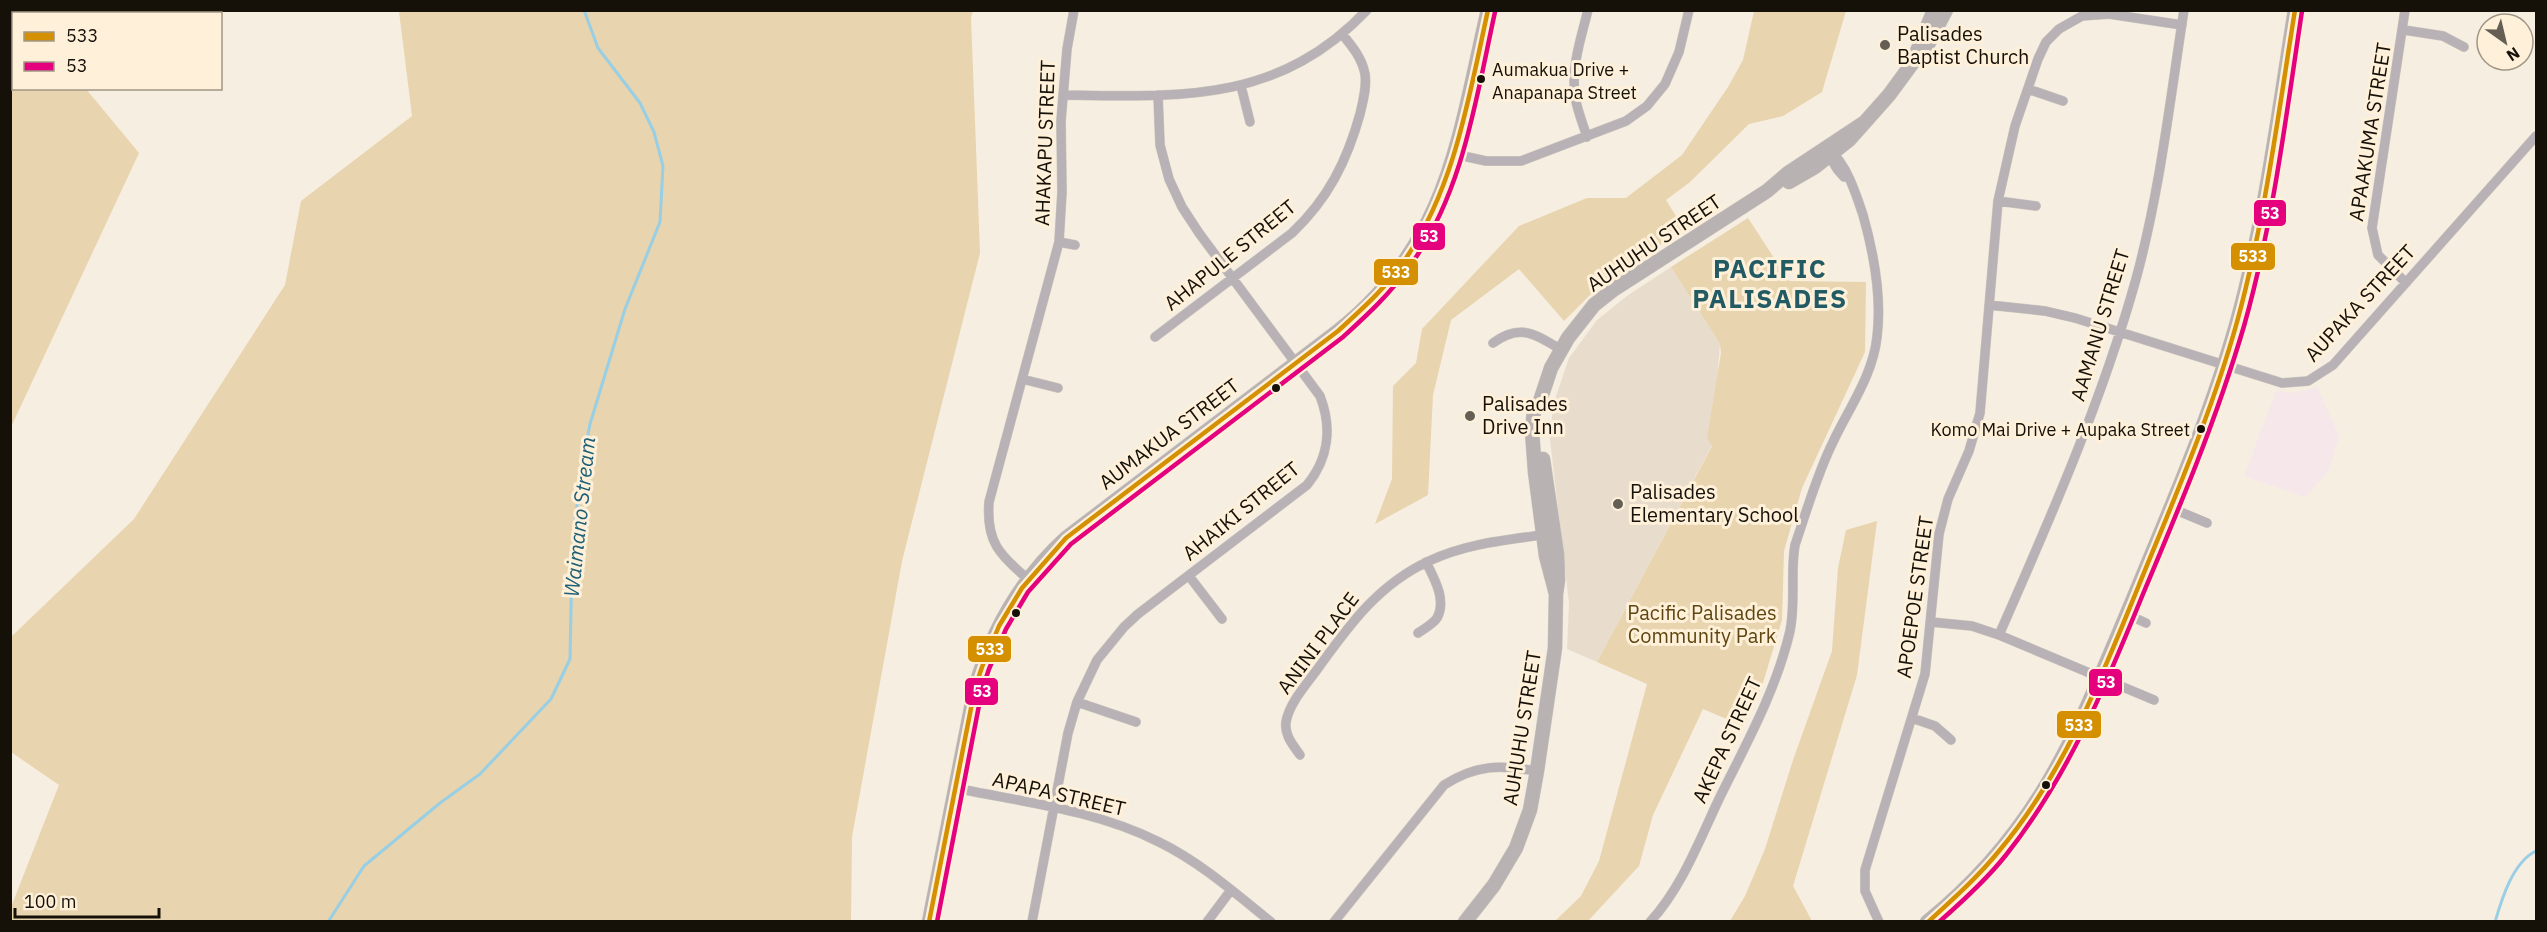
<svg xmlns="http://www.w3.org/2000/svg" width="2547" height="932" font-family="'IBM Plex Sans',sans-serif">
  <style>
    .industrial { fill: #f5e7ea }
    .education { fill: #e8ddcc }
    .green { fill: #e8d4ae }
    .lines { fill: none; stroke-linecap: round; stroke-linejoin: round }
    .stream { stroke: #98cfe4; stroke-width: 3 }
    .street-casing { stroke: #d0cac0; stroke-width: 10 }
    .secondary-casing { stroke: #d0cac0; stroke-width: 15 }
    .street { stroke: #b8b2b6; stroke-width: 9 }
    .secondary { stroke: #b8b2b3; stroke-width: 14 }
    .bus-1-casing { stroke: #fef0d9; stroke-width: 9 }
    .bus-2-casing { stroke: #fef0d9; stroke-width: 9 }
    .bus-1 { stroke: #d59001; stroke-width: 4.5 }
    .bus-2 { stroke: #e5007d; stroke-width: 4.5 }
    .poi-dot { fill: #645e54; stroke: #fef0d9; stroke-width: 2 }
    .bus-dot { fill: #151008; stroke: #fef0d9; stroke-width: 2 }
    .labels { text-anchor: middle; stroke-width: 6; stroke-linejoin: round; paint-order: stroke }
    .bus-label { font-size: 18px; fill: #151008; stroke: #fef0d9; text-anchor: start }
    .poi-label { font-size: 20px; fill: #151008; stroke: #fef0d9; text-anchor: start }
    .street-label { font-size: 20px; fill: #151008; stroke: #fef0d9 }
    .park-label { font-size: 20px; fill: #5f4611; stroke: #fef0d9 }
    .water-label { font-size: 21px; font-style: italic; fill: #1e5f77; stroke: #fef0d9 }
    .district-label { font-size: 26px; font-weight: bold; letter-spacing: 1.5px; fill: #235b65; stroke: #fef0d9 }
    .line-badge { stroke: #fef0d9; stroke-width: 2 }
    .badge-label { font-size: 16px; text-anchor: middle; font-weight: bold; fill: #fff }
  </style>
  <rect width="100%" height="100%" fill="#f6eee1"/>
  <path class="industrial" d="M 2317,387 L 2339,436 L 2328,472 L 2305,497 L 2244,476 L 2276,391 L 2294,393 Z"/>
  <path class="education" d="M 1671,267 L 1720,344 L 1712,445 L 1597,662 L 1567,649 L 1569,603 L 1550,439 L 1553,405 L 1569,358 L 1597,320 L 1627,296 Z"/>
  <path class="green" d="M 11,10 L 63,11 L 64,13 L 14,14 L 14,88 L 86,89 L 139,153 L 11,427 Z
    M 399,11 L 973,11 L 971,17 L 980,253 L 902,561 L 852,837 L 851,921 L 11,921 L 11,907 L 59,785 L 11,752 L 11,637 L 134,519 L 285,285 L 301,201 L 412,116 Z
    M 1754,11 L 1846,11 L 1822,92 L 1783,116 L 1749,124 L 1690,182 L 1666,200 L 1684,229 L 1600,285 L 1564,321 L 1519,269 L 1451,320 L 1433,395 L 1428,495 L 1375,524 L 1392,479 L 1393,386 L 1416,363 L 1422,329 L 1519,226 L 1587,198 L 1626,198 L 1682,155 L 1728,87 L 1743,60 Z
    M 1748,218 L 1789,281 L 1866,282 L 1865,352 L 1802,488 L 1784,551 L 1782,620 L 1762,686 L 1743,726 L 1703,709 L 1653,815 L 1639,866 L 1588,921 L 1555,921 L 1581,896 L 1599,861 L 1647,684 L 1597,662 L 1712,446 L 1707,438 L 1721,353 L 1720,344 L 1671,267 Z
    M 1877,521 L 1857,675 L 1793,886 L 1812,921 L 1730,921 L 1745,896 L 1765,849 L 1793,760 L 1832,651 L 1838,568 L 1846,530 Z"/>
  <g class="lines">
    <path class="stream" d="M 328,922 L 364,866 L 440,803 L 480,774 L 551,699 L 570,659 L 572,559 L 580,475 L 590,424 L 625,309 L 660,222 L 663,166 L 654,132 L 640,103 L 598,48 L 584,10
      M 2495,922 C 2502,898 2513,862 2536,851"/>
    <defs>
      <path id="street" d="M 2405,10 L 2372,228 L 2378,255 L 2406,283
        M 2404,30 L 2443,36 L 2464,47
        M 1241,86 L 1250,122
        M 2028,89 L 2063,101
        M 1063,95 C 1180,97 1279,103 1367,10
        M 1587,137 C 1583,124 1577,110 1575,96 C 1571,67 1581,38 1588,10
        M 1827,152 L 1837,169 L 1844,177
        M 1454,154 L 1486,161 L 1521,161 L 1626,121 L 1647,106 L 1665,84 L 1679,52 L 1689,10
        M 1998,201 L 2036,206
        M 1059,242 L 1075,245
        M 1989,305 L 2045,311 L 2075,318 L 2282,383 L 2308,381 L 2333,365 L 2536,136
        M 1155,337 L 1292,233 C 1328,199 1347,161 1360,114 C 1363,101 1367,87 1365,74 C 1362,58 1352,46 1342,34
        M 1493,343 C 1520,323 1535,334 1560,349
        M 1022,379 L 1058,388
        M 2171,508 L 2207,523
        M 1189,576 L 1222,619
        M 1028,579 C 999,555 986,541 989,502 L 1059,242 L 1062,192 L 1061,121 L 1067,49 L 1074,10
        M 2126,614 L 2146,623
        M 1931,622 L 1972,626 L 1999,635 L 2154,700
        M 1418,633 C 1424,629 1433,624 1437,618 C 1447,600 1434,578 1426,562
        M 1999,635 C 2050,519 2102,401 2136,279 C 2160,191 2170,100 2184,10
        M 1077,702 L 1136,722
        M 1912,718 L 1935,726 L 1951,740
        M 1300,755 C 1293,745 1284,735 1286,722 C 1289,704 1305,686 1316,671 C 1348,627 1377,585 1429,561 C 1467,543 1507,540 1549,534
        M 955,788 C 1023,802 1096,810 1159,842 C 1200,862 1235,893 1271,922
        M 1032,922 L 1068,733 L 1077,702 L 1097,660 L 1124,627 L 1138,614 L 1307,485 C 1329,458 1332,427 1320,396 L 1199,233 L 1182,207 L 1169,179 L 1160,145 L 1158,95
        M 1207,922 L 1231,890
        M 1334,922 L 1444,785 C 1477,764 1500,765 1537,771
        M 1650,922 C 1682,887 1699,841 1719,799 C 1746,744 1776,691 1790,631 C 1796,602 1790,573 1795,545 C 1807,510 1817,474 1833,442 C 1849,408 1873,375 1877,337 C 1882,297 1874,254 1863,215 C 1857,197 1846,162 1830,151
        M 1879,922 L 1865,891 L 1865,870 L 1925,674 L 1939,534 L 1948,499 L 1969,451 L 1980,413 L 1998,201 L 2015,126 L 2038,59 L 2046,42 L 2059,29 L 2082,16 L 2109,14 L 2182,25"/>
      <path id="secondary" d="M 1915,56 L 1934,10
        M 1789,182 L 1815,167 L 1849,140 L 1889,95 L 1914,61 L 1923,54 L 1946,10
        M 1556,594 L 1546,556 L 1535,472 L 1532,431 L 1534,410 L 1540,401 L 1551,368 L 1568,338 L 1594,305 L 1613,290 L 1767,191 L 1788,173 L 1865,122
        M 929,922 L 975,688 C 992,630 1021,579 1066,538 L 1338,331 C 1449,243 1458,139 1488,10
        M 1465,922 L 1494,885 L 1516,848 L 1530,810 L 1537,771 L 1555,648 L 1556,594 L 1558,580 L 1557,554 L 1543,459
        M 1927,922 C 2040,831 2077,732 2131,604 C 2169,511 2210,419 2237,322 C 2265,220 2278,115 2295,10"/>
    </defs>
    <use href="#street" class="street-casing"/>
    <use href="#secondary" class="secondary-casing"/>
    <use href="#street" class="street"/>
    <use href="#secondary" class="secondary"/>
    <defs>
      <path id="bus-1" d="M 929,922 L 975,688 L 982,667 L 999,626 L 1022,588 L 1066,538 L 1338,331 C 1362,309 1386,288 1404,261 C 1455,188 1469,96 1488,10
        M 1928,922 C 1953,899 1978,877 1999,851 C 2064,774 2101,678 2139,585 C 2174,499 2212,412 2237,322 C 2265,220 2278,115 2295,10"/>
      <path id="bus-2" d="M 937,922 L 982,690 L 989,669 L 1006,629 L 1028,592 L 1071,544 L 1343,337 C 1367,315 1390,294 1409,267 C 1463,195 1476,98 1495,12
        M 1939,922 C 1963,901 1987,879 2006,855 C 2068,777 2106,685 2143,594 C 2180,506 2217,418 2244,326 C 2273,224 2286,116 2302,11"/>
    </defs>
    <use href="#bus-1" class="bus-1-casing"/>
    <use href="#bus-2" class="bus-2-casing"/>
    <use href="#bus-1" class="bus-1"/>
    <use href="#bus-2" class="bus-2"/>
  </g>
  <g class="poi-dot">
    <circle cx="1885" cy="45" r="6"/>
    <circle cx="1470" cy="416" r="6"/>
    <circle cx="1618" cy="504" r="6"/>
  </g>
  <g class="bus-dot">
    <circle cx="1481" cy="79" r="5"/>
    <circle cx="1276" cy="388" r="5"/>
    <circle cx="2201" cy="429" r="5"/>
    <circle cx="1016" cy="613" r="5"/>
    <circle cx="2046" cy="785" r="5"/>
  </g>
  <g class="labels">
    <g class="bus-label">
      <text x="1492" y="76">Aumakua Drive +<tspan x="1492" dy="23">Anapanapa Street</tspan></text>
      <text x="2190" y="436" text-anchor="end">Komo Mai Drive + Aupaka Street</text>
    </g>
    <g class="poi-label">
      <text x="1897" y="41">Palisades<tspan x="1897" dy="23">Baptist Church</tspan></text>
      <text x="1482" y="411">Palisades<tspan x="1482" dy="23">Drive Inn</tspan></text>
      <text x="1630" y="499">Palisades<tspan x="1630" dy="23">Elementary School</tspan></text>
    </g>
    <g class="street-label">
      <text transform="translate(2370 132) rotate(-81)" y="7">APAAKUMA STREET</text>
      <text transform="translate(1045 143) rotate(-88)" y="7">AHAKAPU STREET</text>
      <text transform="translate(1654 243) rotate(-34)" y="7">AUHUHU STREET</text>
      <text transform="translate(1230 255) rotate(-39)" y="7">AHAPULE STREET</text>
      <text transform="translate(2360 303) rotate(-47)" y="7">AUPAKA STREET</text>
      <text transform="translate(2100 325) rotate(-73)" y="7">AAMANU STREET</text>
      <text transform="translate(1169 434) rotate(-37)" y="7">AUMAKUA STREET</text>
      <text transform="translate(1241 511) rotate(-39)" y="7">AHAIKI STREET</text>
      <text transform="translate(1915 597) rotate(-82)" y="7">APOEPOE STREET</text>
      <text transform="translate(1318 643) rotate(-53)" y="7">ANINI PLACE</text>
      <text transform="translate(1522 728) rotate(-81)" y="7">AUHUHU STREET</text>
      <text transform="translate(1727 740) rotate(-65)" y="7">AKEPA STREET</text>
      <text transform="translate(1059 794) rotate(13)" y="7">APAPA STREET</text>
    </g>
    <g class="park-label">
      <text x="1702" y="620">Pacific Palisades<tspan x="1702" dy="23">Community Park</tspan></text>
    </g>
    <g class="water-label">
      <text transform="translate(580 517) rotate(-84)" y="7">Waimano Stream</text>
    </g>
    <g class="district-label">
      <text x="1770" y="278">PACIFIC<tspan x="1770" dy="30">PALISADES</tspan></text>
    </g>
  </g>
  <g class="line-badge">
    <rect x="2253" y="199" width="34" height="28" rx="6" fill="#e5007d"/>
    <rect x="1412" y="222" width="34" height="29" rx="6" fill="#e5007d"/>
    <rect x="2230" y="242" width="46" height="29" rx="6" fill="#d59001"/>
    <rect x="1373" y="258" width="46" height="28" rx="6" fill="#d59001"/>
    <rect x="967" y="635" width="45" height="28" rx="6" fill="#d59001"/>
    <rect x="2088" y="668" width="35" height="29" rx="6" fill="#e5007d"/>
    <rect x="964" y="677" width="35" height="29" rx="6" fill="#e5007d"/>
    <rect x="2056" y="710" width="46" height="29" rx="6" fill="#d59001"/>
  </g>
  <g class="badge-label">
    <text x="2270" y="219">53</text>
    <text x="1429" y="242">53</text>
    <text x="2253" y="262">533</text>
    <text x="1396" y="278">533</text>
    <text x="990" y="655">533</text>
    <text x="2106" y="688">53</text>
    <text x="982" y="697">53</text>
    <text x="2079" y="731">533</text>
  </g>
  <rect width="2547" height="932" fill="none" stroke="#151008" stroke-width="24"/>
  <rect x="12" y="12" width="210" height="78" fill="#fef0d9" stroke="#a19685" stroke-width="1.5"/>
  <rect x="24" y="32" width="30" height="9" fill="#d59001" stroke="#a19685" stroke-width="1.5"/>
  <text x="66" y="42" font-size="18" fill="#151008">533</text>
  <rect x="24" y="62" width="30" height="9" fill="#e5007d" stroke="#a19685" stroke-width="1.5"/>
  <text x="66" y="72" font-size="18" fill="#151008">53</text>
  <g transform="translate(2505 42) rotate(146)"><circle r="28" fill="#fef0d9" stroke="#a19685" stroke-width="1.5"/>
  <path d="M0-4.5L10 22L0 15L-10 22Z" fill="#645e54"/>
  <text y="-9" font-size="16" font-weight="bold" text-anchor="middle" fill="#151008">N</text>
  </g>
  <path d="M15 908v9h144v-9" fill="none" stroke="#151008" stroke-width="3"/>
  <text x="24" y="908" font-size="18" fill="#151008" stroke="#fef0d9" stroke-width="4.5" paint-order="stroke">100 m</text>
</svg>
